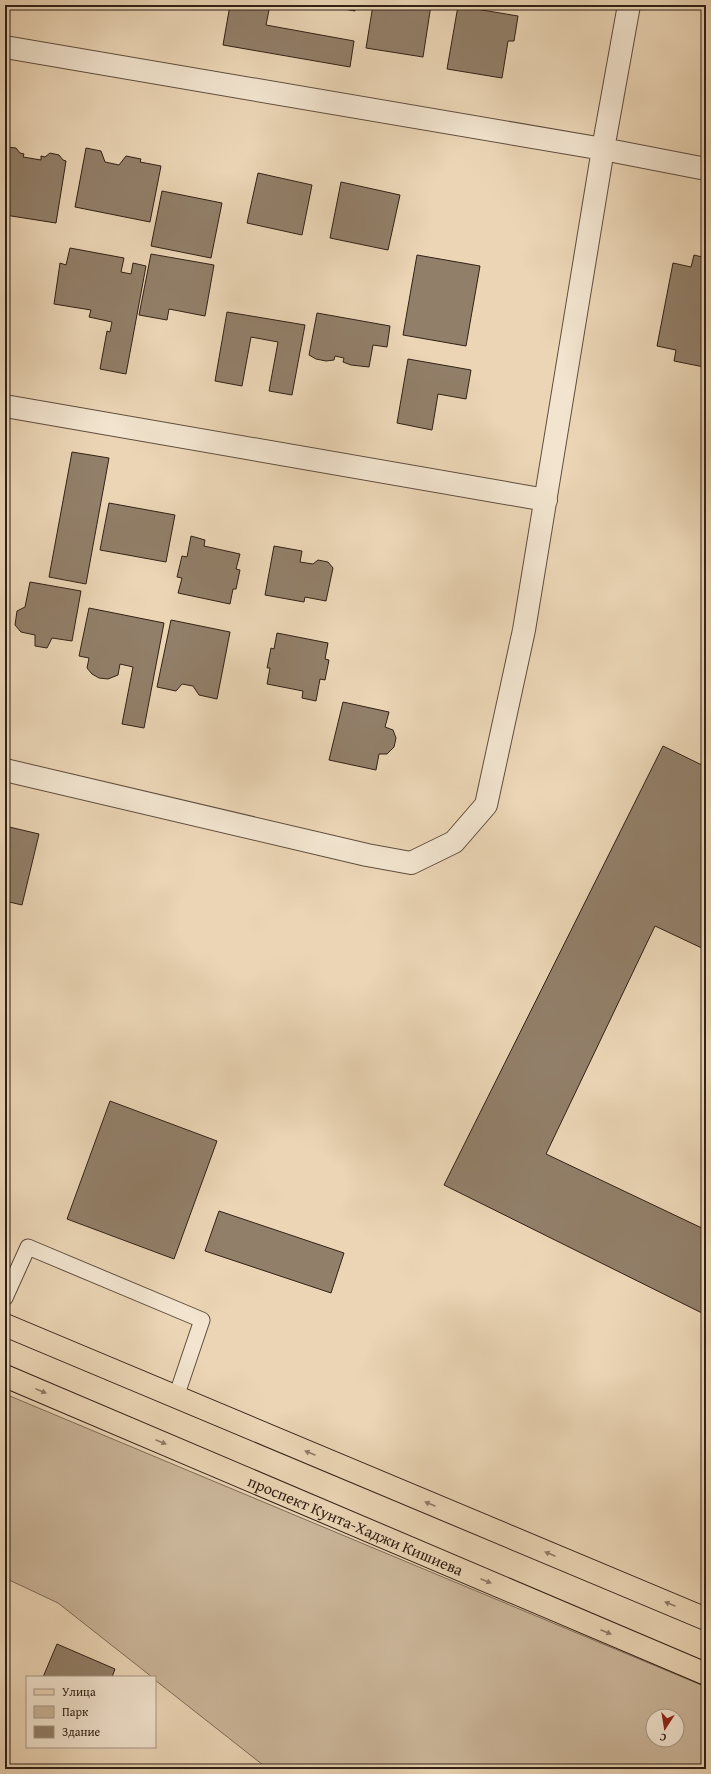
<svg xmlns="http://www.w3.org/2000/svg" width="711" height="1774" font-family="'Gentium Book Plus',serif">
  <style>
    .green { fill: #cbb69a; stroke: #7e6c58; fill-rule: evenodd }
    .building { fill: #927f69; stroke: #312116 }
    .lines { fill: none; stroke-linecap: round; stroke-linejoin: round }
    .service-casing { stroke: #604e3e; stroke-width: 17 }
    .minor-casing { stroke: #604e3e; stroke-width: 24 }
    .primary-casing { stroke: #312116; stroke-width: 24 }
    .service { stroke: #f2e4cf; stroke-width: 15 }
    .minor { stroke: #f2e4cf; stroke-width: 22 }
    .primary { stroke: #ebd5b5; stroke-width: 22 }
    .oneway { fill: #8e7b66 }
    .labels { text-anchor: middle; stroke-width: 3; stroke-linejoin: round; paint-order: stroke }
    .street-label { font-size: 16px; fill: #312116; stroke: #f2e4cf }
  </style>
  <rect width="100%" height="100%" fill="#ebd5b5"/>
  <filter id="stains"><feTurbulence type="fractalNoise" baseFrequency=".005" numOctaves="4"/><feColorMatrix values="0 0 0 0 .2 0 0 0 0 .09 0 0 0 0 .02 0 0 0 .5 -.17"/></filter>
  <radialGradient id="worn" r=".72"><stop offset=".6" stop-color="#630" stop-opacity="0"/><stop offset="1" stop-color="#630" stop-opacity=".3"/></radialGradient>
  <path class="green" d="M 5,1394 L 706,1687 L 706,1769 L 268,1769 L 155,1680 L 155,1677 L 152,1677 L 58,1603 L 5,1578 ZM 653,1716 L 677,1716 L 677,1740 L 653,1740 Z"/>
  <path class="building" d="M 230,5 L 270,5 L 266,25 L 354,41 L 350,67 L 223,45 Z
    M 321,5 L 356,5 L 355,11 Z
    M 373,5 L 431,5 L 423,57 L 366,48 Z
    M 458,6 L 518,16 L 514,41 L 508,41 L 502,78 L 447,69 Z
    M 7,147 L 16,148 L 20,153 L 24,154 L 23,157 L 41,160 L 41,156 L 45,157 L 50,153 L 59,155 L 63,160 L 66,161 L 56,223 L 5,215 L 5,148 Z
    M 86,148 L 101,151 L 105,162 L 119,165 L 126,156 L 141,159 L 140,162 L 161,166 L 150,222 L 75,207 Z
    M 258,173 L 312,185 L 302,235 L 247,223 Z
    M 341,182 L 400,195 L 388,250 L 330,238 Z
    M 162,191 L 222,203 L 211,258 L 151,246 Z
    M 70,248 L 124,258 L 121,272 L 131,274 L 133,263 L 146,266 L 126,374 L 100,369 L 107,331 L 110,332 L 112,322 L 89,317 L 91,310 L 54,304 L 60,263 L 66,265 Z
    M 151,254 L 214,265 L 205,316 L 169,309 L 167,320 L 139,315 Z
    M 417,255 L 480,266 L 466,346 L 403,335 Z
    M 694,255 L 706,258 L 706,356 L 703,355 L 704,367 L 674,361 L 676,350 L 657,346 L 673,263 L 691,267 Z
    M 227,312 L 305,325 L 292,395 L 269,391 L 278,342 L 251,337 L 242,386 L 215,381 Z
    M 317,313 L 390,326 L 387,347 L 373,345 L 369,367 L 351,365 L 343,362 L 344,358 L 335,356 L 334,360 L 326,361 L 316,359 L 309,355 Z
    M 408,359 L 471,370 L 466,399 L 438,394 L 432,430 L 397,423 Z
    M 72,452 L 109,458 L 86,584 L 49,577 Z
    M 109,503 L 175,515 L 166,562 L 100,550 Z
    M 191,536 L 205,540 L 204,546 L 240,554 L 236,569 L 240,570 L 236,589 L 233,589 L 230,604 L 178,593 L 182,578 L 177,577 L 182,556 L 187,557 Z
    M 274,546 L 302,551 L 300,562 L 313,564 L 318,560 L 328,562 L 333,568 L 326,601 L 305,597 L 304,602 L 265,595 Z
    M 30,582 L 81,591 L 72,641 L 52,638 L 47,648 L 35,646 L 35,635 L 21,632 L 15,625 L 17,611 L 25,607 Z
    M 89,608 L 164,623 L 144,728 L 122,724 L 133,667 L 120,664 L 118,675 L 108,679 L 99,678 L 92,674 L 87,668 L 89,658 L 79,656 Z
    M 171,620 L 230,632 L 217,699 L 199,695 L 193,686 L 182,684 L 176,691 L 157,687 Z
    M 277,633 L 328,643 L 325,659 L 329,660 L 325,680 L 320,679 L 316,701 L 302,698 L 303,691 L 267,684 L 270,668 L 267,668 L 271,648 L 274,649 Z
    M 343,702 L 389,712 L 385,727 L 393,730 L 396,738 L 394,747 L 387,754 L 379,754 L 376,770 L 329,760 Z
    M 663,746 L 706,767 L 706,950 L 655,926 L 546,1154 L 706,1230 L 706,1315 L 444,1185 Z
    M 5,826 L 39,834 L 22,905 L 5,901 Z
    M 110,1101 L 217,1141 L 174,1259 L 67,1219 Z
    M 219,1211 L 344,1253 L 331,1293 L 205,1251 Z
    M 57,1644 L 115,1669 L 112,1677 L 43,1677 Z"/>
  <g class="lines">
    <defs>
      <path id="service" d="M 5,1298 L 28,1247 L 202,1320 L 176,1397"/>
      <path id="minor" d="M 5,47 L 603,149 L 706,169
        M 5,406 L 546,500
        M 5,770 L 367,855 L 411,863 L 454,842 L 486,805 L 524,630 L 603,149 L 629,5"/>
      <g id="primary">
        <path d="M 5,1325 L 706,1619"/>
        <path id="s1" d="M 5,1376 L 706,1674"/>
      </g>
    </defs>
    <use href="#service" class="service-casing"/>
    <use href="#minor" class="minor-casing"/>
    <use href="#primary" class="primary-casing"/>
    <use href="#service" class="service"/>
    <use href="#minor" class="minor"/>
    <use href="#primary" class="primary"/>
  </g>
  <defs><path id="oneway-solid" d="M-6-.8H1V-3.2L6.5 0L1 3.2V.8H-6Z"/></defs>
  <g class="oneway">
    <use href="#oneway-solid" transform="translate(41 1391) rotate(23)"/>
    <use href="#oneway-solid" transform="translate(161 1442) rotate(23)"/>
    <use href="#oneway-solid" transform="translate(310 1453) rotate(-157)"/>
    <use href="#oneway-solid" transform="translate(430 1504) rotate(-157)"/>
    <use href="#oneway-solid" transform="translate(550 1554) rotate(-157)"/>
    <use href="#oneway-solid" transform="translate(486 1581) rotate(23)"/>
    <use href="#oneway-solid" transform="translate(670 1604) rotate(-157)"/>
    <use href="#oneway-solid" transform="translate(606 1632) rotate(23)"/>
  </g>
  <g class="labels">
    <g class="street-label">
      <text dy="6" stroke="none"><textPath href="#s1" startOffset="381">проспект Кунта-Хаджи Кишиева</textPath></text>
    </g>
  </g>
  <rect width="711" height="1774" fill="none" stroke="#ebd5b5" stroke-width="20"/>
  <rect x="6" y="6" width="699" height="1762" fill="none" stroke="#312116" stroke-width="2"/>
  <rect x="10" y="10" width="691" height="1754" fill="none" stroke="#312116"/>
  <rect x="26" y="1676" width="130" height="72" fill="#f2e4cf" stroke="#a59685"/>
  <rect x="34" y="1689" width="20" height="6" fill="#ebd5b5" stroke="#a59685"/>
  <text x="62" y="1696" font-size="12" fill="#312116">Улица</text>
  <rect x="34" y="1706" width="20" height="12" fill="#cbb69a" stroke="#a59685"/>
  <text x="62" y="1716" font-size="12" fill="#312116">Парк</text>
  <rect x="34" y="1726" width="20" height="12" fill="#927f69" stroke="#a59685"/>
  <text x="62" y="1736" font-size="12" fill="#312116">Здание</text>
  <g transform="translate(665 1728) rotate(192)"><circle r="19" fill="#f2e4cf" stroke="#a59685"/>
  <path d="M0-3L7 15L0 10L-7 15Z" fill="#8f2418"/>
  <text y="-6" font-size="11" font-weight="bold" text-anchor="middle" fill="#312116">С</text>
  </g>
  <rect width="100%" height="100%" filter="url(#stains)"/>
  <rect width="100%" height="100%" fill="url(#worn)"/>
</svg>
